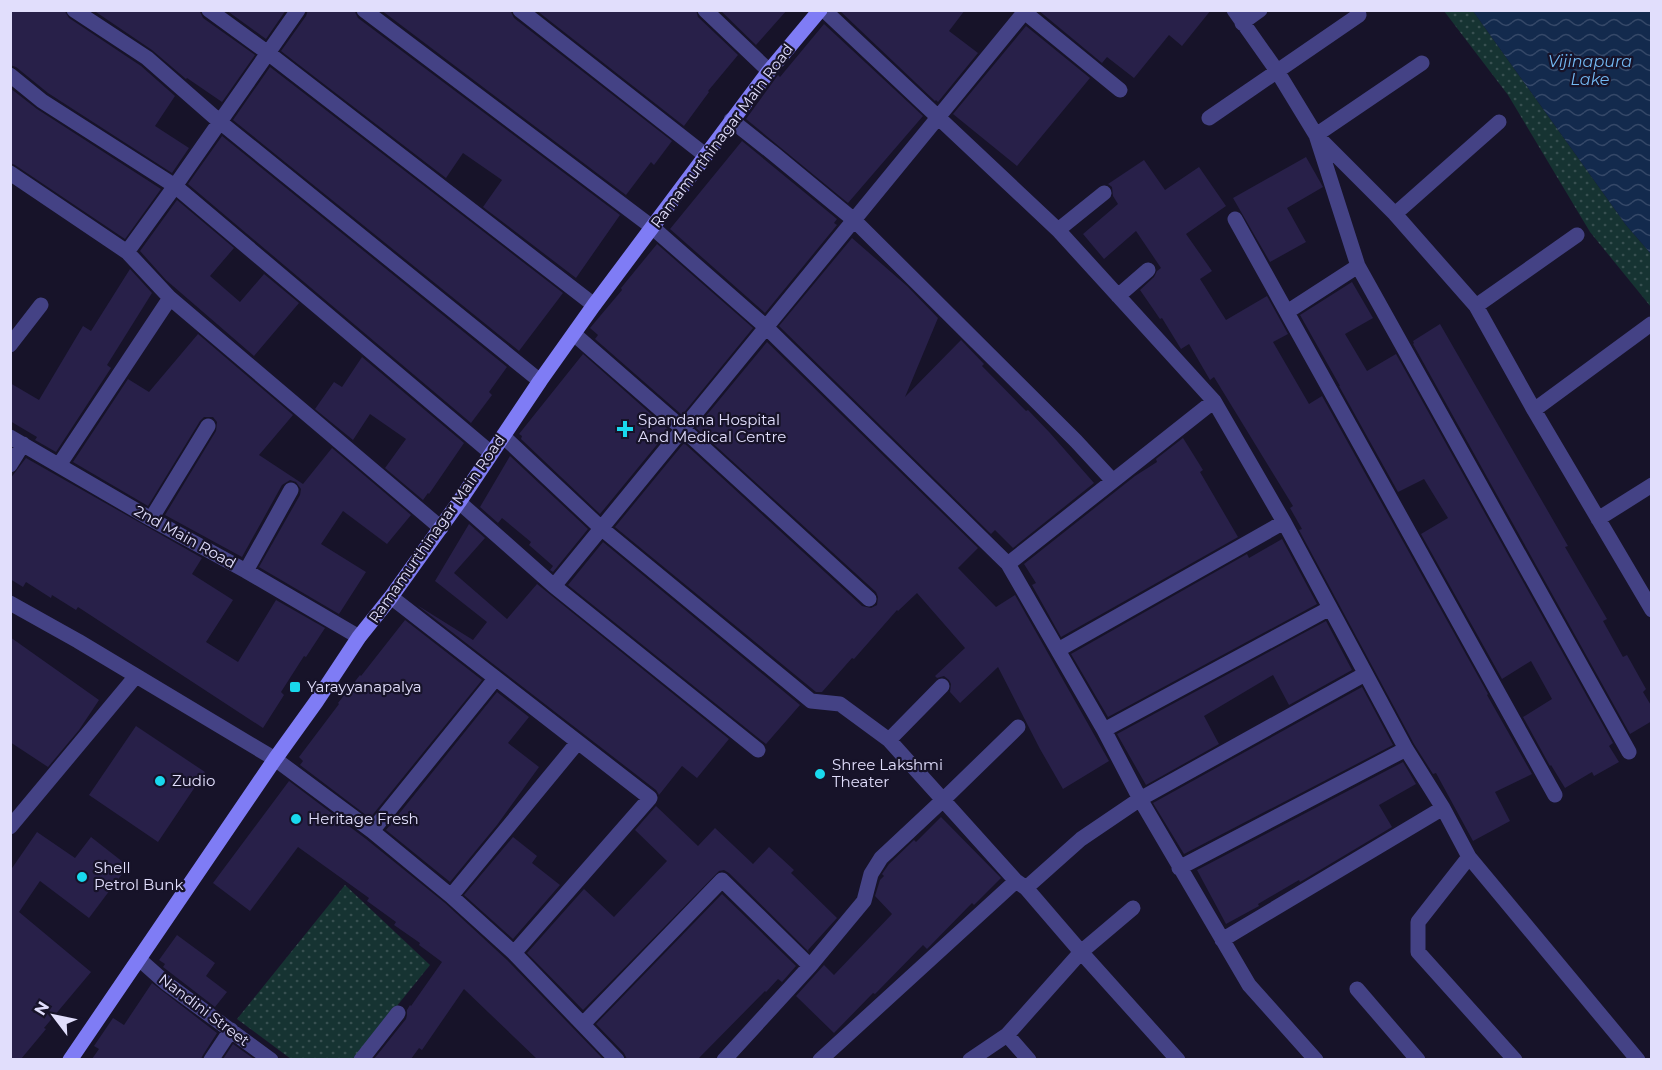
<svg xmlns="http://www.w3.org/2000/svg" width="1662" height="1070" font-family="Montserrat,sans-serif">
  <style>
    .grass { fill: url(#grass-dots) }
    .water { fill: url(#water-waves) }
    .building { fill: #282049 }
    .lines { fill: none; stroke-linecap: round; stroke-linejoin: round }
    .street { stroke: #444285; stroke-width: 15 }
    .secondary { stroke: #7f7cf5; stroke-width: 15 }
    .poi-dot { fill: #19d9ed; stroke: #171329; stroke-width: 2 }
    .labels { text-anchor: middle; stroke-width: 4.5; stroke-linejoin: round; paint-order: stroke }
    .street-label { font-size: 15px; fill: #e1defc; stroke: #171329 }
    .poi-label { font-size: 15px; fill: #e1defc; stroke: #171329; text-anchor: start }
    .water-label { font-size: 16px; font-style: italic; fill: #74baf4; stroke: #171329 }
  </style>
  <defs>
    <pattern id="grass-dots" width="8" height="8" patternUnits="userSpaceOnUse" patternTransform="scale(1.5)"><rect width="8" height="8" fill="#163332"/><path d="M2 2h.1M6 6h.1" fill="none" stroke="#385051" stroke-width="1.8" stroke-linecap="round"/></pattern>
    <pattern id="water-waves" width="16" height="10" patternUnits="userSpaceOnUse" patternTransform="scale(1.5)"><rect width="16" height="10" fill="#132a4d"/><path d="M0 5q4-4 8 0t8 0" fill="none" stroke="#354868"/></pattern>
  </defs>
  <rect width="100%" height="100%" fill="#171329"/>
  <path class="grass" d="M 1444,11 L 1473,11 L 1626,225 L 1651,254 L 1651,307 L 1590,232 L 1508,95 Z
    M 345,885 L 430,965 L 354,1059 L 291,1059 L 237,1019 Z"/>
  <path class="water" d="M 1473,11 L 1651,11 L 1651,254 L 1626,225 Z"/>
  <path class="building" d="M 10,10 L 64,10 L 69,18 L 141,66 L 175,96 L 155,126 L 189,148 L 172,173 L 48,93 L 16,67 L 10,65 Z
    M 93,10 L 199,10 L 203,18 L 255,55 L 222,102 L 187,78 L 186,79 L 152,50 Z
    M 226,10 L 286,10 L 266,39 Z
    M 308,10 L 354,10 L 358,18 L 620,215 L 576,278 L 483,207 L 502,180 L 463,153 L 446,178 L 281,51 L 306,16 Z
    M 381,10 L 510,10 L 514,18 L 672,141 L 654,165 L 651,162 L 626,195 Z
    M 536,10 L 696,10 L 698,17 L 738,55 L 708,91 L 709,92 L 684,126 Z
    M 720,10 L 787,10 L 756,45 Z
    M 839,10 L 965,10 L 949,31 L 978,53 L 938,102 L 936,100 L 935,101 Z
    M 1038,10 L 1211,10 L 1182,46 L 1169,35 L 1134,78 L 1107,57 L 1102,63 Z
    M 824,24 L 923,116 L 848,203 L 746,119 L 778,75 L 780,77 Z
    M 1026,26 L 1090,78 L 1017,166 L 953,114 Z
    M 270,67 L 563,293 L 519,351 L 233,120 Z
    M 10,88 L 37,109 L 161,189 L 125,239 L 15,165 L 10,163 Z
    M 222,136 L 507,367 L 489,392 L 492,395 L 471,423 L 188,184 Z
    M 742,141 L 837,219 L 834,223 L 837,225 L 765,313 L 670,229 Z
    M 1306,157 L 1323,187 L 1287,208 L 1306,242 L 1270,262 L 1233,198 Z
    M 1144,160 L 1165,190 L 1199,167 L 1226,206 L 1186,234 L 1212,271 L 1200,279 L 1226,320 L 1267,296 L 1288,334 L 1273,342 L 1309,404 L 1322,396 L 1488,694 L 1487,695 L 1532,774 L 1495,792 L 1510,821 L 1473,841 L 1436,773 L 1433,774 L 1414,744 L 1299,530 L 1302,529 L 1290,508 L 1293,506 L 1214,377 L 1210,380 L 1189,344 L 1181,349 L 1162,318 L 1160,319 L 1140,290 L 1154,277 L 1157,271 L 1161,268 L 1136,231 L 1104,259 L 1083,234 L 1118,204 L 1113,196 L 1112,187 L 1108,184 Z
    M 177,200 L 234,248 L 210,276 L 240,302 L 264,274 L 299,303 L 254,356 L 166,280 L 140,251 Z
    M 852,238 L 907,286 L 938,318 L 905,397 L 961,340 L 984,364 L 982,366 L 1026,411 L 1028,410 L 1050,433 L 1094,483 L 1013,548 L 995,530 L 991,534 L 779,326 Z
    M 657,244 L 753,328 L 682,415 L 595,339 L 598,335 L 590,328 L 622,290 L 621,288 Z
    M 130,269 L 152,293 L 107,365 L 111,368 L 56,452 L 35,440 L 37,437 L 10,421 L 10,383 L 39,400 L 83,326 L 91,331 Z
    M 1352,282 L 1373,318 L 1345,334 L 1367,371 L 1396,354 L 1613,743 L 1609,746 L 1619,762 L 1594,776 L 1592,772 L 1565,788 L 1551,765 L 1550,766 L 1523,717 L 1552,699 L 1531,661 L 1502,679 L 1421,534 L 1448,518 L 1424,479 L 1398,492 L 1339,386 L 1340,386 L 1300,315 Z
    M 1440,324 L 1568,546 L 1565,547 L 1607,619 L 1603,621 L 1623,657 L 1627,655 L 1646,689 L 1643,692 L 1652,707 L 1652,721 L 1630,734 L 1413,344 L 1414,343 L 1413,341 Z
    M 198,334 L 293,415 L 259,455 L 303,484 L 332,448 L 411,515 L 387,544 L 343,511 L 321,544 L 366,572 L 339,614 L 259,567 L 300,495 L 301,489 L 296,482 L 290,480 L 282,485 L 242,557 L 165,515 L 216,431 L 217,422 L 213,417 L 204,417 L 200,421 L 148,506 L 73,462 L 128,379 L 149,392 Z
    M 767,342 L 978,548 L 958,568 L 996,607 L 1015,595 L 1109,761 L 1063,789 L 1040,749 L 998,667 L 960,703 L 950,692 L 951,684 L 949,680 L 944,676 L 937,678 L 935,676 L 965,648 L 917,593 L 898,611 L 897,610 L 854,659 L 852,658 L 822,692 L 816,692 L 615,527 L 684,443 L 862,606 L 871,608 L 877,605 L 878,597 L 876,592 L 696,428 Z
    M 583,354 L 669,430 L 600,514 L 521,439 L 522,436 L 519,434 Z
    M 362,357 L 464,443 L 429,494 L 428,493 L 423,500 L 385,468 L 406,439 L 370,414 L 353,440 L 315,409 L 334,382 L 342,387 Z
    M 1183,438 L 1203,470 L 1200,472 L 1238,537 L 1061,637 L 1032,585 L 1036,583 L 1024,564 L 1135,476 L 1157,462 L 1156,459 Z
    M 510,456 L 588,529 L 553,572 L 550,570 L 553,566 L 529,545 L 531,542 L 502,518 L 498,523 L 480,507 Z
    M 26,458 L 202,558 L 192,574 L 233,600 L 206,642 L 238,662 L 276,600 L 325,628 L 306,657 L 304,656 L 281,692 L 284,695 L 263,728 L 78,607 L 76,610 L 52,595 L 51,598 L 26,582 L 23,587 L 10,579 L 10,479 Z
    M 469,524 L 485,538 L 454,573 L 507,619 L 537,584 L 729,739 L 697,778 L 682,766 L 659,795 L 656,790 L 417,605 L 473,640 L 487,622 L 435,581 Z
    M 1282,539 L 1317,604 L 1108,717 L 1071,654 L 1247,554 L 1249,558 Z
    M 603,542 L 800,705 L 766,744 L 568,585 Z
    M 405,620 L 482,680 L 370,818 L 300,765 L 303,761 L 299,757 L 339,704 L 338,703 L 360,675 L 361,676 Z
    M 1326,621 L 1352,670 L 1289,705 L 1273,675 L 1204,716 L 1219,744 L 1146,785 L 1117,734 Z
    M 10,637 L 99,700 L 79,730 L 48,767 L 10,742 Z
    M 1362,687 L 1393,745 L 1184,854 L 1153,803 Z
    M 497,692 L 529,717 L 508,743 L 539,767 L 497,825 L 450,882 L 386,830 Z
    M 136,726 L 205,772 L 158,842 L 89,795 Z
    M 1403,762 L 1416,784 L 1379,805 L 1392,827 L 1300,882 L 1299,880 L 1258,904 L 1259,906 L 1226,924 L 1197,870 Z
    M 289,781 L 366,839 L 445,903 L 507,960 L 603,1059 L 537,1059 L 464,989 L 422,1050 L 419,1048 L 411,1059 L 374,1059 L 406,1019 L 407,1015 L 407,1010 L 410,1005 L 411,1006 L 442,962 L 419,945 L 420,943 L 394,925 L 396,922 L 367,901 L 369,898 L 298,847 L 250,911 L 213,883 Z
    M 656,806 L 698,846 L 715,828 L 753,864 L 769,847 L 794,870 L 791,873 L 837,918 L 808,950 L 809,952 L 729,873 L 724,870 L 719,871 L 583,1010 L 527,953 L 584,889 L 614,917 L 667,861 L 635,830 Z
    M 941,817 L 1001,878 L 974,905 L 972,903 L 927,949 L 923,945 L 875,994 L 873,993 L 834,1033 L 796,996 L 824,965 L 834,975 L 892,914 L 875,896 L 880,880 L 884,876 L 882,874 L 889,864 L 914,840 L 916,842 Z
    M 37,832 L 75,858 L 91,837 L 128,866 L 89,918 L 40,881 L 19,912 L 91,972 L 44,1028 L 46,1029 L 21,1059 L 10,1059 L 10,871 Z
    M 513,837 L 537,856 L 532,863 L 560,885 L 513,939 L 464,895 Z
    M 722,894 L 796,966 L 782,982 L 778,979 L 766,992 L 765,991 L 698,1059 L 627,1059 L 624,1053 L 596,1024 Z
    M 177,935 L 215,963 L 206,976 L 227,992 L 215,1007 L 163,967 L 165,964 L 159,960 Z
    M 152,983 L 217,1033 L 203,1055 L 201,1059 L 92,1059 L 99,1049 L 94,1046 L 113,1018 L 124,1025 Z
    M 233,1044 L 254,1059 L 223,1059 Z"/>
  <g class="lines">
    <path class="street" d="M 74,10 L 147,58 L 220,122 L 540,381
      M 209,10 L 268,53 L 594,305
      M 364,10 L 652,227 L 766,327 L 1008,564 L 1104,730 L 1140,799 L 1249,985 L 1316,1060
      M 520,10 L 705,155
      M 705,10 L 769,71
      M 824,10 L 1058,230 L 1214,401 L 1284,522 L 1406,749 L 1443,808 L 1469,857 L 1638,1060
      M 1022,10 L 1120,90
      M 1234,10 L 1277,71 L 1316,135 L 1358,266 L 1629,752
      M 1242,23 L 1260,10
      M 1422,63 L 1316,135 L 1395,214 L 1476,306 L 1534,410 L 1652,610
      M 10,75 L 42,101 L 175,186 L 491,453
      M 1209,118 L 1359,15
      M 731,120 L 774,154 L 854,220 L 1076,441 L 1113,481
      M 10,173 L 127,252 L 170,298 L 441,528
      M 1395,214 L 1499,122
      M 1235,219 L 1555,795
      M 1058,230 L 1104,193
      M 127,252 L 175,186 L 298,10
      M 1118,296 L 1148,270
      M 1476,306 L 1577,235
      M 1287,312 L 1358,266
      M 574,334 L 683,429 L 869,599
      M 10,345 L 41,305
      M 1534,410 L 1651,324
      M 503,436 L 601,528 L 811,701 L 840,704 L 889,740 L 1016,881 L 1026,888 L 1081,952 L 1178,1060
      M 10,437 L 151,519 L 246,571 L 359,637
      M 10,465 L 23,444
      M 59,465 L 170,298
      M 459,502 L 554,586 L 758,750
      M 151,519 L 208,426
      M 1598,519 L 1652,485
      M 1008,564 L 1214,401
      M 246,571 L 291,490
      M 554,586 L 1026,10
      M 391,597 L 650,798 L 514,953
      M 10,603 L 78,641 L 275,759 L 372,831
      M 1058,650 L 1284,522
      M 495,679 L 372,831 L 451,896 L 514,953 L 617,1060
      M 1104,730 L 1330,608
      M 889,740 L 942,686
      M 10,827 L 136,676
      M 1469,857 L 1418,922 L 1418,952 L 1515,1060
      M 1179,868 L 1406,749
      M 1026,888 L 1081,839 L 1140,799 L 1365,674
      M 451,896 L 578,742
      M 1222,940 L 1443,808
      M 139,959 L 166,983 L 271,1060
      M 1357,989 L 1418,1060
      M 583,1024 L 722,880 L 810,966
      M 1007,1035 L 1029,1060
      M 211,1060 L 231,1030
      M 361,1060 L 398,1013
      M 724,1060 L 810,966 L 864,901 L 871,874 L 881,858 L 943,800 L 1018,727
      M 820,1060 L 1016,881
      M 970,1060 L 1007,1035 L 1081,952 L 1133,908"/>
    <path class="secondary" d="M 70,1060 L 275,759 L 316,702 L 359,637 L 391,597 L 459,502 L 540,381 L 594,305 L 769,71 L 820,10"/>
  </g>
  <g class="poi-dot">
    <path d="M622 420h6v6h6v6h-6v6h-6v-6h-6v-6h6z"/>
    <rect x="289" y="681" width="12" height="12" rx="3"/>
    <circle cx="820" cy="774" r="6"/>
    <circle cx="160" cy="781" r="6"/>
    <circle cx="296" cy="819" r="6"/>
    <circle cx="82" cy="877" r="6"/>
  </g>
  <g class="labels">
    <g class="street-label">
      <text transform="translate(722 136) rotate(-53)" y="5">Ramamurthinagar Main Road</text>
      <text transform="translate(437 529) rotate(-55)" y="5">Ramamurthinagar Main Road</text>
      <text transform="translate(185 537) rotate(29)" y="5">2nd Main Road</text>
      <text transform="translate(204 1010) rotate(37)" y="5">Nandini Street</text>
    </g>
    <g class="poi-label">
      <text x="638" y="425">Spandana Hospital<tspan x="638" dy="17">And Medical Centre</tspan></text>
      <text x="307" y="692">Yarayyanapalya</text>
      <text x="832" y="770">Shree Lakshmi<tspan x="832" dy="17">Theater</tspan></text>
      <text x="172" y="786">Zudio</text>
      <text x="308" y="824">Heritage Fresh</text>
      <text x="94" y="873">Shell<tspan x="94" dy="17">Petrol Bunk</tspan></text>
    </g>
    <g class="water-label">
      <text x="1590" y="67">Vijinapura<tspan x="1590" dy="18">Lake</tspan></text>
    </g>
  </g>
  <rect width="1662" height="1070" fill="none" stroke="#e1defc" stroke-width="24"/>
  <g transform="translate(54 1016) rotate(302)" stroke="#171329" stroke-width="4.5" paint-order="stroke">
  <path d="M0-4.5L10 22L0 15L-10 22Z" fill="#e1defc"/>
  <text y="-9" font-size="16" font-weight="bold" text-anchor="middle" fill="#e1defc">N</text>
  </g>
</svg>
